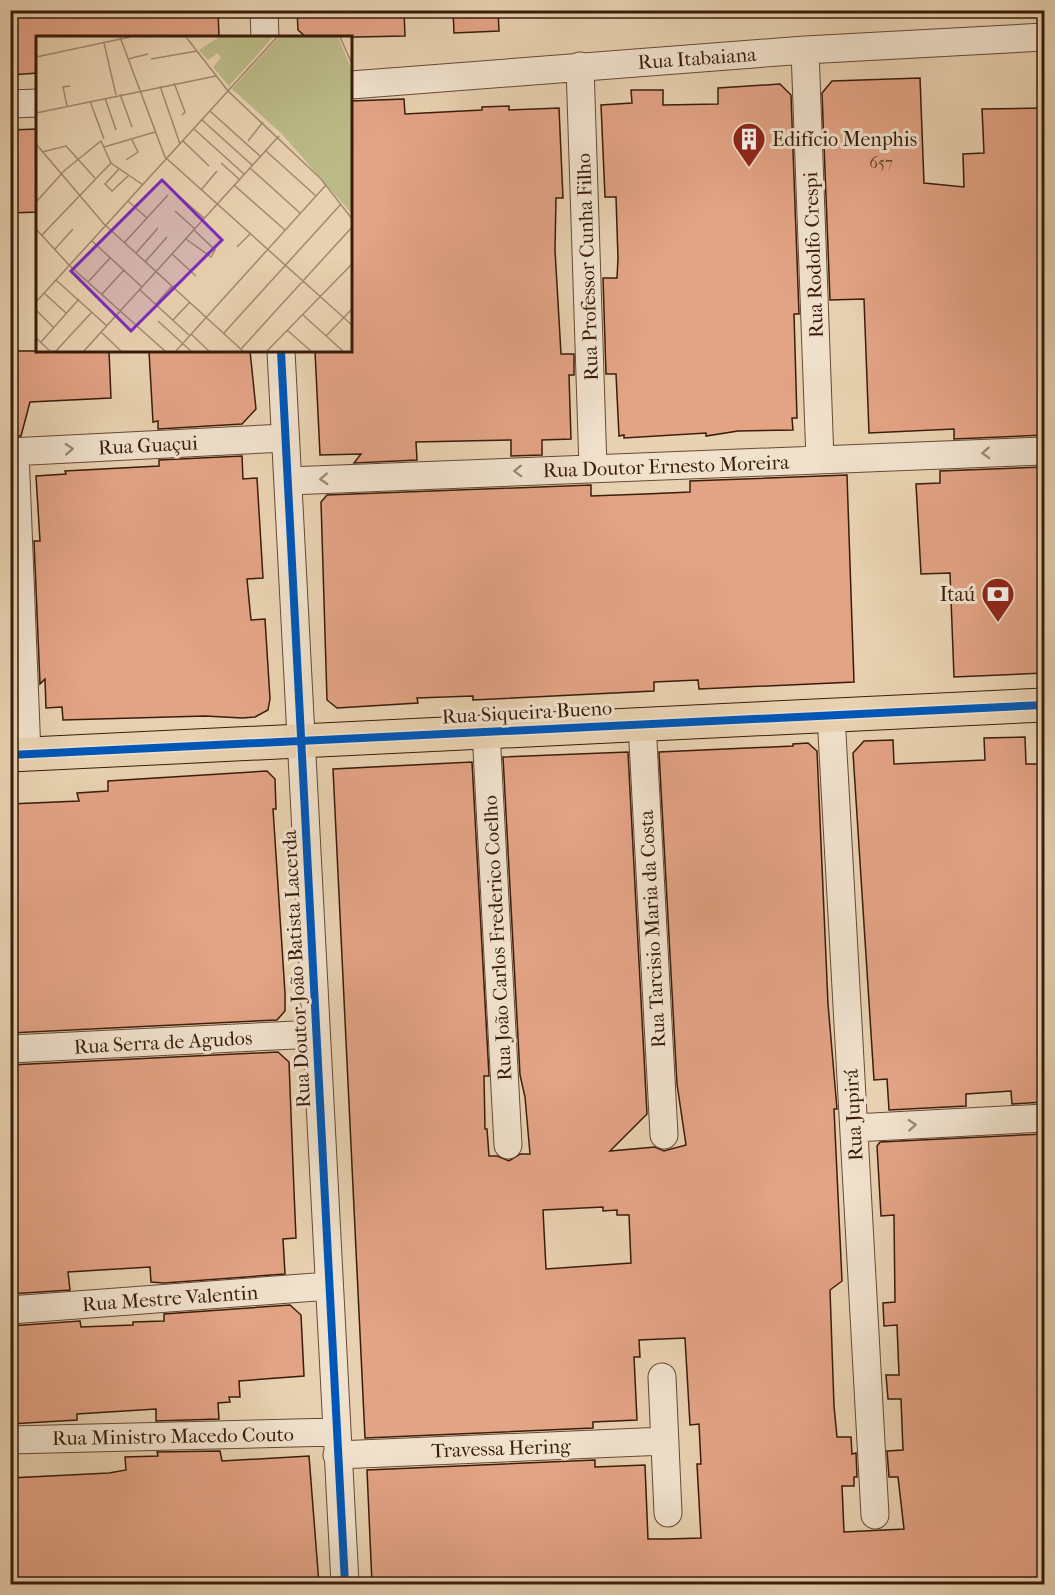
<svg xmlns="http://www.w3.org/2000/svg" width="1055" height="1595" font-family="'IM FELL French Canon',serif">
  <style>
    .building { fill: #e3a385; stroke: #3a1c0a; stroke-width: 1.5; fill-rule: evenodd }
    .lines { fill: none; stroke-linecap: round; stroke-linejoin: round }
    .minor-casing { stroke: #664934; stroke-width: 29 }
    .major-casing { stroke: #3a1c0a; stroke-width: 35 }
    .minor { stroke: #f0e1cc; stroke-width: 27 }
    .major { stroke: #e8d1b0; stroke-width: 33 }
    .cycleway-casing { stroke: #f0e1cc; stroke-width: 11 }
    .cycleway { stroke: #0057b8; stroke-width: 8 }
    .oneway { stroke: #9e8875 }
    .labels { text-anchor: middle; stroke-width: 6; stroke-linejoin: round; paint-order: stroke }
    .number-label { font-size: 16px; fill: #643e29 }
    .street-label { font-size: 20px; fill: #3a1c0a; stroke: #f0e1cc }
    .poi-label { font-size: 20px; fill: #3a1c0a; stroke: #f0e1cc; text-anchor: start }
    .inset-road { fill: none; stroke: #a2896e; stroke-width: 1.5 }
    .view { fill: #7b2cbf; fill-opacity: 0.15; stroke: #7b2cbf; stroke-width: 3 }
    .inset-edge { fill: none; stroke: #3a1c0a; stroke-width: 3 }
  </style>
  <rect width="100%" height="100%" fill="#e8d1b0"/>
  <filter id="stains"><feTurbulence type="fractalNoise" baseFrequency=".00333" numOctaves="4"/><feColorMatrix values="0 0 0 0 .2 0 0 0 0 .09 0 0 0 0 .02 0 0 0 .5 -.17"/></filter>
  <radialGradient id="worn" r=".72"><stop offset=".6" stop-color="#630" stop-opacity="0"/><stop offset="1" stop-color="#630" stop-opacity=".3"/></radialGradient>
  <path class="building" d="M 10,10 L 218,10 L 219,38 L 38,38 L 38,73 L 10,75 Z
    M 297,10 L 404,10 L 405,36 L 307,38 L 298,30 Z
    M 453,10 L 498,10 L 499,31 L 454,33 Z
    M 920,78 L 924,183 L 964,187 L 963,154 L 984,153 L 982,109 L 1044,108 L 1044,435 L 954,439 L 954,429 L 869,433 L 864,299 L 830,300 L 822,93 L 832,81 Z
    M 780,84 L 791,95 L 799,314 L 794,314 L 797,418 L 792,418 L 793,430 L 738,431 L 706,436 L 706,433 L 624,438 L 624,435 L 619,436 L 616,374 L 606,374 L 603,278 L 617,278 L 618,258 L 616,197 L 605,197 L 601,105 L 632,103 L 631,90 L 663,90 L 663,105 L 718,104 L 718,88 Z
    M 404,99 L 405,114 L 482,110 L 482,107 L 509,106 L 509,110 L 559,108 L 563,198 L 556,198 L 555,250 L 561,354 L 574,354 L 574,375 L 569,375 L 571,439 L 542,440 L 542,455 L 511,456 L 511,440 L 416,442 L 417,460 L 354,463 L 361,454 L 320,455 L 315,351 L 351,351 L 351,101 Z
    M 38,129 L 38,212 L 10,213 L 10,130 Z
    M 10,351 L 109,351 L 111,398 L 30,402 L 21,436 L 10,436 Z
    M 149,351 L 250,351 L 256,409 L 242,424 L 158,429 L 158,421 L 153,422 Z
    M 242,456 L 243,479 L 257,478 L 263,578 L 247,579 L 251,620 L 265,619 L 270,699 L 268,710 L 255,717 L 242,718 L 205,716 L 63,720 L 62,707 L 46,708 L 45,679 L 40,684 L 34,541 L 40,541 L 36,476 L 66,474 L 65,471 L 159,466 L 159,460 Z
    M 1044,467 L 1044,673 L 954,677 L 950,573 L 921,574 L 916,484 L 940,483 L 940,471 Z
    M 847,475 L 854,682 L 699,689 L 698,680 L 654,682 L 654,691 L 473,700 L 473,696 L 417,698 L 418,703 L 337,708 L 327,700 L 321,502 L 327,495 L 591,485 L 591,496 L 645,494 L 690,492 L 690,481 Z
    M 1025,737 L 1026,764 L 1044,764 L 1044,1102 L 1012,1104 L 1011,1091 L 966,1094 L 966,1106 L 889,1110 L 887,1079 L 874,1080 L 853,753 L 864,741 L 893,740 L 894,764 L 985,760 L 984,738 Z
    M 808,743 L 817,751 L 828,1004 L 837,1109 L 834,1109 L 842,1281 L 830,1290 L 834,1406 L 837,1437 L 851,1437 L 852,1454 L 856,1453 L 857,1477 L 854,1477 L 854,1486 L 842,1486 L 844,1532 L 904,1529 L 898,1477 L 889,1477 L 887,1451 L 903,1450 L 901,1399 L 888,1399 L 886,1375 L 899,1375 L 897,1325 L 884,1326 L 883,1303 L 895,1302 L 894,1215 L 881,1216 L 877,1146 L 880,1142 L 1044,1134 L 1044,1584 L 372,1584 L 367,1470 L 595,1460 L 595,1467 L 645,1465 L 648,1539 L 667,1539 L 701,1538 L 697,1464 L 701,1464 L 699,1424 L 690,1425 L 685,1338 L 639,1340 L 640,1357 L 634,1357 L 637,1420 L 593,1422 L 593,1428 L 365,1438 L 333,769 L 472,762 L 489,1076 L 484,1076 L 485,1129 L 487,1129 L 489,1156 L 497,1156 L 509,1161 L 520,1154 L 530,1154 L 525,1097 L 520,1075 L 503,757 L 628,752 L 647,1114 L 610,1151 L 655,1147 L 664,1151 L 686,1145 L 677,1084 L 659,752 L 793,746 L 793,744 ZM 603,1207 L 603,1211 L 617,1210 L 617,1215 L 629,1215 L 631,1263 L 546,1269 L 543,1210 Z
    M 267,771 L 275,779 L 276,809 L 273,809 L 285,993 L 285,1011 L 277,1020 L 10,1033 L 10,804 L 79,801 L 77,793 L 108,791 L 108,781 Z
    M 278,1052 L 289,1062 L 294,1191 L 296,1238 L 283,1239 L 285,1274 L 164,1283 L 151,1282 L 150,1267 L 68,1272 L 70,1290 L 10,1294 L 10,1065 Z
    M 290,1305 L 301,1315 L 304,1376 L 239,1381 L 240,1397 L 229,1397 L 230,1402 L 218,1403 L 219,1419 L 156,1421 L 156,1409 L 77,1414 L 77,1420 L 10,1424 L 10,1326 L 80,1321 L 81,1327 L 133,1325 L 133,1322 L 164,1321 L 164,1314 Z
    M 220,1451 L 222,1461 L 309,1456 L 319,1584 L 10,1584 L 10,1478 L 109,1473 L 126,1470 L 125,1457 L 158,1456 L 157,1452 Z"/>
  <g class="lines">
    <defs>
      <path id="minor" d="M 264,10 L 265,38
        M 805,50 L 820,460
        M 580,66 L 593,468
        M 351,85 L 805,50 L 1044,37
        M 10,104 L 38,103
        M 281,351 L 345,1584
        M 10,452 L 285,438
        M 15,452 L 27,754
        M 288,481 L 1044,451
        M 831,715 L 875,1515
        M 642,723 L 664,1135
        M 486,731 L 508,1145
        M 10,1049 L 316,1034
        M 854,1128 L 1044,1118
        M 10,1310 L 329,1286
        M 662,1377 L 668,1513
        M 10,1440 L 335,1432
        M 337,1455 L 665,1441"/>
      <path id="major" d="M 10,755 L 1044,705"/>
    </defs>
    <use href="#minor" class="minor-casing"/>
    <use href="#major" class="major-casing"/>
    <use href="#minor" class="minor"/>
    <use href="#major" class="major"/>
    <defs>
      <path id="cycleway" d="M 281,351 L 345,1584
        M 10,755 L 1044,705"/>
    </defs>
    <use href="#cycleway" class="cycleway-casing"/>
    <use href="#cycleway" class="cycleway"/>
  </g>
  <defs><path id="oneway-chevron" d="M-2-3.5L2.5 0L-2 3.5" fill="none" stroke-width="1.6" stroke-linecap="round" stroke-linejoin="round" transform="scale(1.5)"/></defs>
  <g class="oneway">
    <use href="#oneway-chevron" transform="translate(69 449) rotate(-3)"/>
    <use href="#oneway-chevron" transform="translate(986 453) rotate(178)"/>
    <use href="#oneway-chevron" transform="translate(518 471) rotate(178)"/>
    <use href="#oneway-chevron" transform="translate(324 479) rotate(177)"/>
    <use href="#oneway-chevron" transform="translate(912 1125) rotate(-3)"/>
  </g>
  <defs>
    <symbol id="building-pin" viewBox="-11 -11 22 30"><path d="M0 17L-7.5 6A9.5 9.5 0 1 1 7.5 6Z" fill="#8f2418" stroke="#f0e1cc"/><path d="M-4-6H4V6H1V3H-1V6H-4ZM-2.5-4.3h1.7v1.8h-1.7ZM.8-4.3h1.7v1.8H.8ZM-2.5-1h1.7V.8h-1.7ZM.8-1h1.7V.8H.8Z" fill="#fff"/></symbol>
    <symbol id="bank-pin" viewBox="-11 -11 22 30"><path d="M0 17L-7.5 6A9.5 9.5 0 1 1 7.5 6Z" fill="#8f2418" stroke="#f0e1cc"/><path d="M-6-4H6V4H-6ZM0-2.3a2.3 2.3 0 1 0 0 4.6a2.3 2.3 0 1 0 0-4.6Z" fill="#fff"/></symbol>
  </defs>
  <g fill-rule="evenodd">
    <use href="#building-pin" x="730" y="120" width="38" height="52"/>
    <use href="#bank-pin" x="979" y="575" width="38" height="52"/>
  </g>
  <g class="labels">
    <g class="number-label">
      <text x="881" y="168">657</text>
    </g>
    <g class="street-label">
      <text transform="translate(697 58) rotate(-4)" y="7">Rua Itabaiana</text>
      <text transform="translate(813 255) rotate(-92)" y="7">Rua Rodolfo Crespi</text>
      <text transform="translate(587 267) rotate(-92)" y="7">Rua Professor Cunha Filho</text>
      <text transform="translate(148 445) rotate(-3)" y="7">Rua Guaçui</text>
      <text transform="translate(666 466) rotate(-2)" y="7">Rua Doutor Ernesto Moreira</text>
      <text transform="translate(527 712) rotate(-3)" y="7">Rua Siqueira Bueno</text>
      <text transform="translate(652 929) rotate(-93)" y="7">Rua Tarcisio Maria da Costa</text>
      <text transform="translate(497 938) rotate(-93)" y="7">Rua João Carlos Frederico Coelho</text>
      <text transform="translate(296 969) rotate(-93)" y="7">Rua Doutor João Batista Lacerda</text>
      <text transform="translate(163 1042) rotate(-3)" y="7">Rua Serra de Agudos</text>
      <text transform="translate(853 1115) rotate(-93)" y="7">Rua Jupirá</text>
      <text transform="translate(170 1298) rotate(-4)" y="7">Rua Mestre Valentin</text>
      <text transform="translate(173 1436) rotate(-1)" y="7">Rua Ministro Macedo Couto</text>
      <text transform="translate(501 1448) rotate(-2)" y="7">Travessa Hering</text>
    </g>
    <g class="poi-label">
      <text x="772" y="146">Edifício Menphis</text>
      <text x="975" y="601" text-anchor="end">Itaú</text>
    </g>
  </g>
  <g transform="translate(36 36)">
    <rect width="316" height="316" fill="#e8d1b0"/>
    <path d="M 183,1 L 237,1 L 193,50 L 177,31 L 185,22 L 182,17 L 172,24 L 163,14 ZM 243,1 L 302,1 L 316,34 L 316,178 L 245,97 L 196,53 Z" fill="#bbba87"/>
    <path class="inset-road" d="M 84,1 L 129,121 L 317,290M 150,1 L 192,55 L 285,143 L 317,184M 304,1 L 317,30M 68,7 L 80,59M 0,21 L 94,1M 92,23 L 112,18M 115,23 L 161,15M 138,47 L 149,76 L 146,79M 124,50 L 144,108M 84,58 L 96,91M 69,62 L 80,94M 54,65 L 68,103M 31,70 L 27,51 L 34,50M 174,75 L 224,120M 0,77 L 180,40M 166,84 L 216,129M 158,93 L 208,138M 147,105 L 173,130M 212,105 L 227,86M 0,108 L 68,188 L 208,316M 68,111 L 119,96M 230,115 L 280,160M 6,116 L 30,110 L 59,142M 90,124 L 102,116 L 96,104M 185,127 L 203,143M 214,132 L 264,177M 83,133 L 69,148 L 76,155 L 93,139M 198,149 L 249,194M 165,154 L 181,135M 138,156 L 168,182M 92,165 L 111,182M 0,166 L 29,134 L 65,105 L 75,127 L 107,149M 139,175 L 159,193M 0,193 L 34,230 L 130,316M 6,199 L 75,127M 150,203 L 175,221 L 179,214 L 158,194M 56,205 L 106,251M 88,207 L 132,159M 201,211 L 214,198M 19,213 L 37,193M 100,217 L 122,192M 136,218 L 160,240M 109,226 L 131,201M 20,244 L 71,290M 52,246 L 74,222M 104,254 L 153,299M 8,257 L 30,277M 66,258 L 88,234M 0,266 L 241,1M 120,268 L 136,250M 0,274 L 17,291M 267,279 L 308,316M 137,284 L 154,266M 122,285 L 156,316M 251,294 L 276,316M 65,296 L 86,316M 188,297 L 305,168M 155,298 L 174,316M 290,300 L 317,272M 0,302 L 15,316M 5,306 L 43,263M 205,313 L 317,190M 19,316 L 56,276M 47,316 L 243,100M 139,316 L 290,149M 230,316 L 317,227"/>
    <path class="view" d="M 126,144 L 186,204 L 95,295 L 35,235 Z"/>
    <rect width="316" height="316" class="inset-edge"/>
  </g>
  <rect width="1055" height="1595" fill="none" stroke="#e8d1b0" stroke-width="36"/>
  <rect x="12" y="12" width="1031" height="1571" fill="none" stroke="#3a1c0a" stroke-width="3"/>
  <rect x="18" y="18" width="1019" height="1559" fill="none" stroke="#3a1c0a" stroke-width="1.5"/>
  <rect width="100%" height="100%" filter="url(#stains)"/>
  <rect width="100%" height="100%" fill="url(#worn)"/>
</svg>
